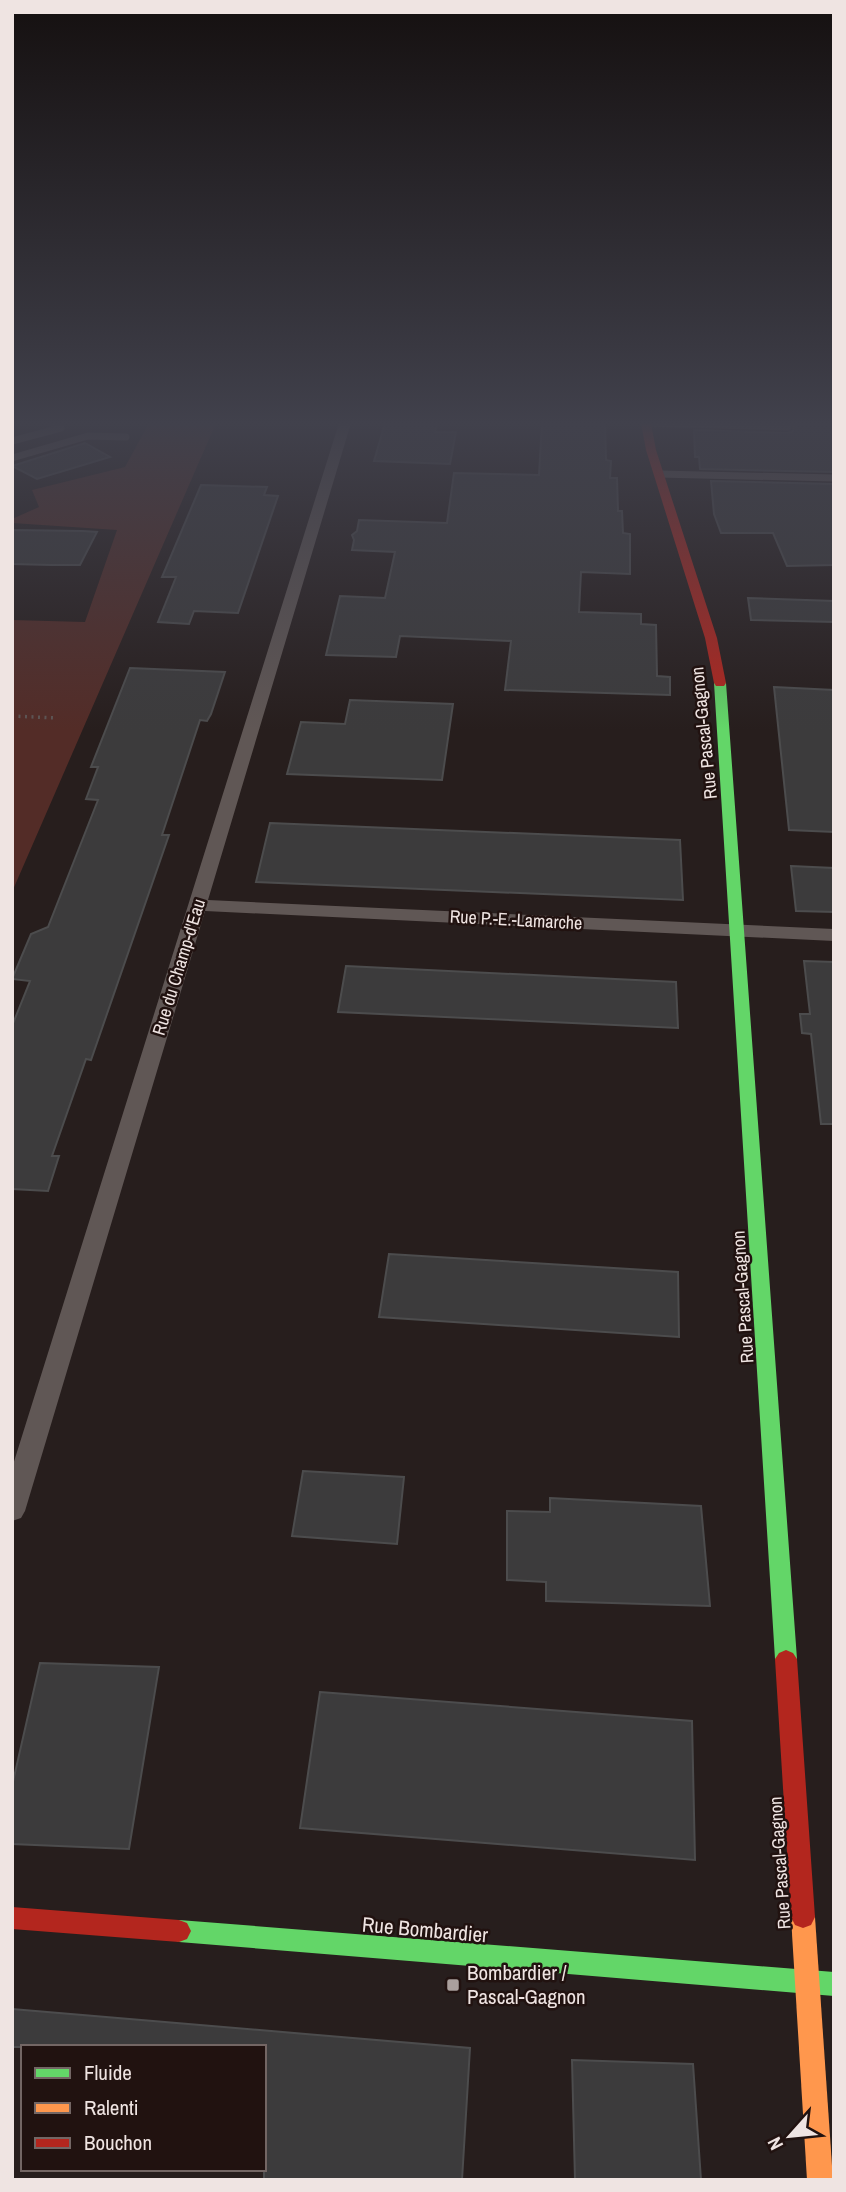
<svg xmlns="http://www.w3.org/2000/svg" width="846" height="2192" font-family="'Archivo Narrow',sans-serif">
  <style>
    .green { fill: #532c27 }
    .building { fill: #3c3b3c; stroke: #4c4c4d; stroke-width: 2 }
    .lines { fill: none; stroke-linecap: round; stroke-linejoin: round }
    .path { stroke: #5e5554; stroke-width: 3.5; stroke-dasharray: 2 4.5; stroke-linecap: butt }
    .lane { stroke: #605755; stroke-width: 7 }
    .street { fill: #605755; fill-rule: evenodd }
    .fast { fill: #63d668; fill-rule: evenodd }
    .slow { fill: #ff974d; fill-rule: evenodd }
    .jam { fill: #b3261e; fill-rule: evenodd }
    .poi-dot { fill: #a99f9d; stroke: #211210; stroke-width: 2.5 }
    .labels { text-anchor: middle; stroke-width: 5; stroke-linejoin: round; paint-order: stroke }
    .street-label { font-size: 18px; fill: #efe4e2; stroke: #211210 }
    .near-street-label { font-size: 21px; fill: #efe4e2; stroke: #211210 }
    .near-poi-label { font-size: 21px; fill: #efe4e2; stroke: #211210; text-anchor: start }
  </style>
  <rect width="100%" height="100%" fill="#271e1d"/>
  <path class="green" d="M 149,423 L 216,423 L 12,892 L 12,620 L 85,622 L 117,530 L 12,523 L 12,519 L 39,507 L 32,490 L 125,467 Z"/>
  <path class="building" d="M 385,423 L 437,423 L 435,432 L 456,432 L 450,464 L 374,461 Z
    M 542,423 L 605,424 L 606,460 L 611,461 L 610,478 L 617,478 L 618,511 L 622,511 L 623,533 L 630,534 L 630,574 L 581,572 L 579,612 L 641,614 L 641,624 L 656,625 L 657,676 L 670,677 L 670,695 L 505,690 L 511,641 L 400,636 L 396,657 L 326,655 L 340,596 L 385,598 L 395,552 L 352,550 L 354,540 L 352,535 L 357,531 L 359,520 L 447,523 L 454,473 L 539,475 Z
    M 794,423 L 834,423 L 834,472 L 700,469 L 699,457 L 695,457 L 694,430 L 788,433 L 793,431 Z
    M 85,443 L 110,457 L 37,479 L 12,466 Z
    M 711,481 L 834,484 L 834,565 L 787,566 L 773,533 L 721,533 L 714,514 Z
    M 201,485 L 267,487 L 264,495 L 278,496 L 238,613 L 194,611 L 189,624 L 158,622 L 176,577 L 162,577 Z
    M 12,530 L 83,531 L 97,532 L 80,565 L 51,565 L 12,564 Z
    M 748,598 L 834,601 L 834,622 L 751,620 Z
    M 130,668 L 225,672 L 211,714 L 207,721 L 200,720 L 162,835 L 169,835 L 91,1060 L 86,1059 L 52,1156 L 59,1156 L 48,1191 L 12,1189 L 12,1026 L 30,981 L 12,979 L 31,934 L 48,927 L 98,800 L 86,799 L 98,767 L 91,767 Z
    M 774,687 L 834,690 L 834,832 L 789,830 Z
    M 350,700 L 453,704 L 442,780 L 287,774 L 301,722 L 345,724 Z
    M 270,823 L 680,840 L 683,900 L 256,882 Z
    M 791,866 L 834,868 L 834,912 L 796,911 Z
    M 804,961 L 834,962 L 834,1124 L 821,1124 L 811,1034 L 802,1033 L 800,1014 L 810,1014 Z
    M 346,966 L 676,982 L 678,1028 L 338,1012 Z
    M 389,1254 L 678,1272 L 679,1337 L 379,1317 Z
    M 303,1471 L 404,1477 L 397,1544 L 292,1536 Z
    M 550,1498 L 701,1506 L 710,1606 L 546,1601 L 546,1582 L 507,1580 L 507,1511 L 550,1512 Z
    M 40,1663 L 159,1667 L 129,1849 L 12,1844 L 12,1786 Z
    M 320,1692 L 692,1721 L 695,1860 L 300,1828 Z
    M 12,2009 L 470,2048 L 462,2180 L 264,2180 L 264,2047 L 12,2047 Z
    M 572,2060 L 693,2064 L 701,2180 L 575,2180 Z"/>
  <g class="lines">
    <path class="path" d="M 12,716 L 57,718"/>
    <path class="lane" d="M 646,423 L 788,427 L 788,423
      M 12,441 L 61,428 L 52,423
      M 12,458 L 88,436 L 126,437
      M 659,474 L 834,478"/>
    <path class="street" d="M 339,423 L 351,423 L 208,900 L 834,929 L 834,941 L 205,911 L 25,1511 L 21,1518 L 12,1521 L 12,1468 Z"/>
    <path class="fast" d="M 720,679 L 726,683 L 797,1659 L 793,1665 L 786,1668 L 779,1665 L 775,1659 L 714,683 Z
      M 179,1920 L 834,1972 L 834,1996 L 179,1942 L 171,1939 L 167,1931 L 171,1923 Z"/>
    <path class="slow" d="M 803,1906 L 811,1909 L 815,1917 L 833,2180 L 807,2180 L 791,1917 L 795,1909 Z"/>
    <path class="jam" d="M 641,423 L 651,423 L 656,450 L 717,638 L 726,683 L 724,686 L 716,686 L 714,683 L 705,638 L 646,450 Z
      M 786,1650 L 793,1653 L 797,1659 L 815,1917 L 811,1925 L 803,1928 L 795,1925 L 791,1917 L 775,1659 L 779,1653 Z
      M 12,1907 L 179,1920 L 187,1923 L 191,1931 L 187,1939 L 179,1942 L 12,1929 Z"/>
  </g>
  <linearGradient id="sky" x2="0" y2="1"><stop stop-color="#151010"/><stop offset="0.58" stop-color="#41414c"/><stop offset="1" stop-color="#41414c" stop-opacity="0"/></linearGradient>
  <rect width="846" height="730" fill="url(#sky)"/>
  <rect class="poi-dot" x="446" y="1978" width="14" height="14" rx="3.5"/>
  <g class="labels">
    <g class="street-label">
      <text transform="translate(704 733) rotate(-96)" y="6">Rue Pascal-Gagnon</text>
      <text transform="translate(516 920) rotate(3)" y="6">Rue P.-E.-Lamarche</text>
      <text transform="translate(179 967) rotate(-73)" y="6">Rue du Champ-d'Eau</text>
      <text transform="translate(743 1297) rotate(-94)" y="6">Rue Pascal-Gagnon</text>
      <text transform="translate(780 1863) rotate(-94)" y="6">Rue Pascal-Gagnon</text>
    </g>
    <g class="near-street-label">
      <text transform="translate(425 1930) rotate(5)" y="7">Rue Bombardier</text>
    </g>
    <g class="near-poi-label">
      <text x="467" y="1980">Bombardier /<tspan x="467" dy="24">Pascal-Gagnon</tspan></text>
    </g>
  </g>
  <rect width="846" height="2192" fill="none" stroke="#efe4e2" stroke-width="28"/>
  <rect x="21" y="2045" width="245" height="126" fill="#211210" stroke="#736664" stroke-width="2"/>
  <rect x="35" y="2068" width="35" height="10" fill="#63d668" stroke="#736664" stroke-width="2"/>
  <text x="84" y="2080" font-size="21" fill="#efe4e2">Fluide</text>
  <rect x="35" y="2103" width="35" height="10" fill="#ff974d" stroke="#736664" stroke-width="2"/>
  <text x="84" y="2115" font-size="21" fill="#efe4e2">Ralenti</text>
  <rect x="35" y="2138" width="35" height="10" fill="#b3261e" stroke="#736664" stroke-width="2"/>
  <text x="84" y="2150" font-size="21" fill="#efe4e2">Bouchon</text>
  <g transform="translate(790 2136) rotate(243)" stroke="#211210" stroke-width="5" paint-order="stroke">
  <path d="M0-5L12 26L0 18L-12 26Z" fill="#efe4e2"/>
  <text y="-10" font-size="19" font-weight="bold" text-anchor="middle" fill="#efe4e2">N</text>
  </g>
</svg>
